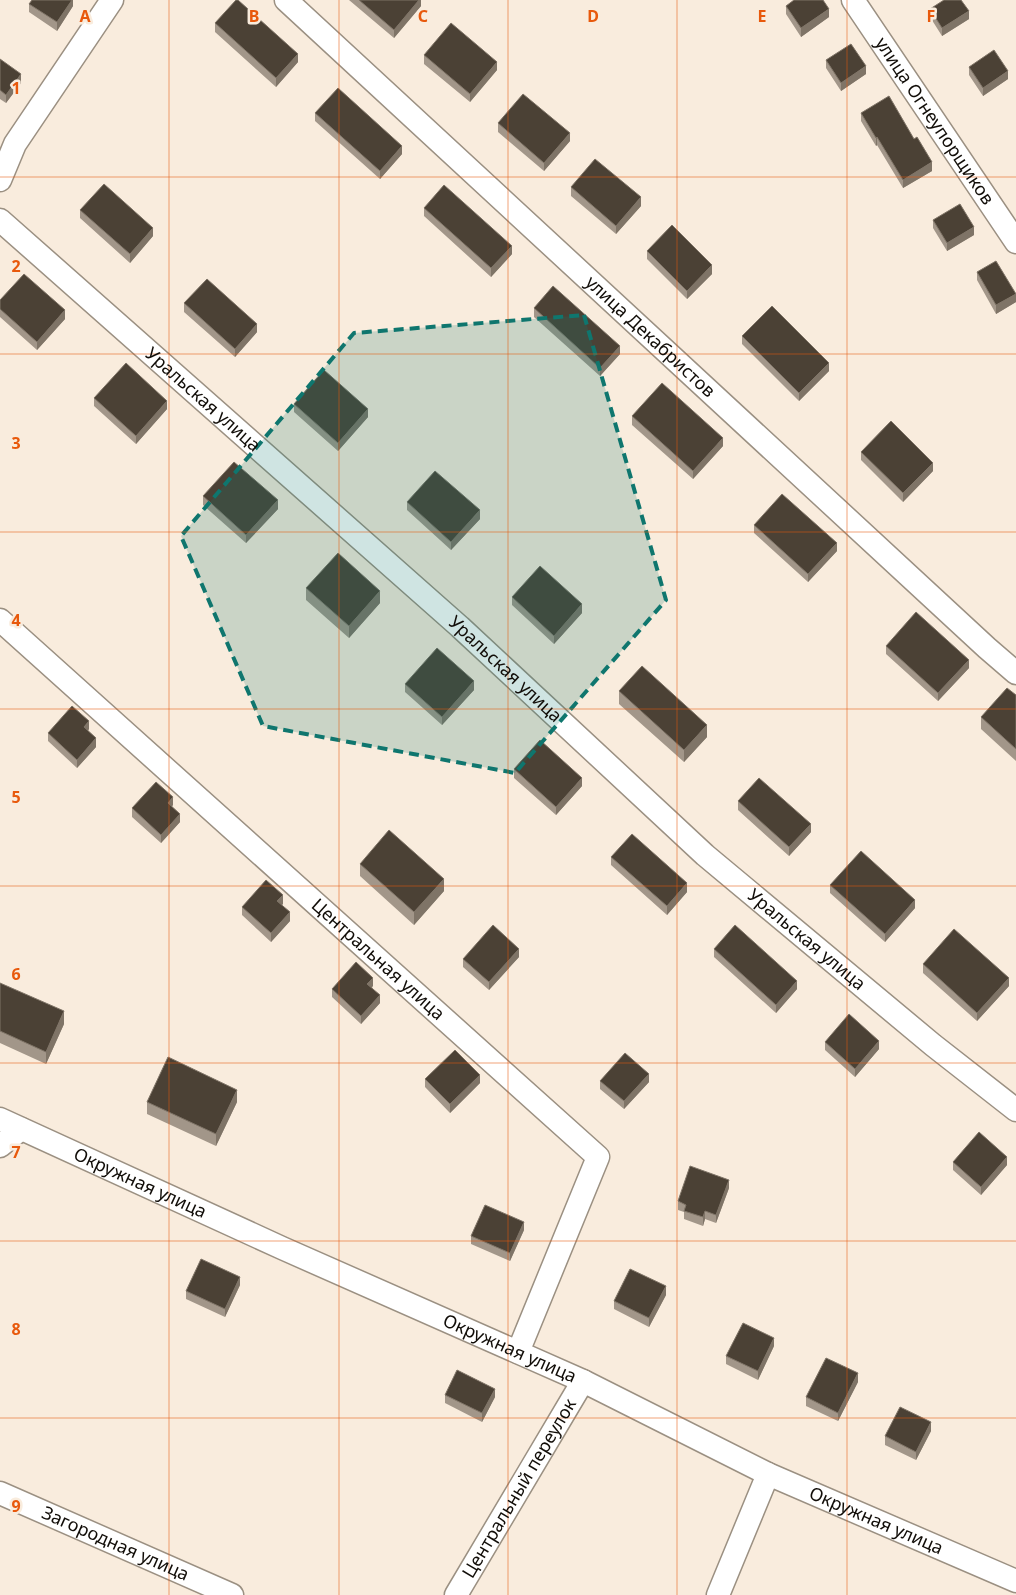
<svg xmlns="http://www.w3.org/2000/svg" width="1016" height="1595" font-family="'Noto Sans',sans-serif">
  <style>
    .lines { fill: none; stroke-linecap: round; stroke-linejoin: round }
    .minor-casing { stroke: #9b9082; stroke-width: 25 }
    .minor { stroke: #fff; stroke-width: 22 }
    .wall { fill: #a29689 }
    .shaded-wall { fill: #7f7467 }
    .building { fill: #4b4135; stroke: #7f7467 }
    .marked { fill: #0f766e; fill-opacity: 0.2; stroke: #0f766e; stroke-width: 4; stroke-dasharray: 10 6; stroke-linejoin: round }
    .grid { fill: none; stroke: #e8590c; stroke-width: 1; stroke-opacity: 0.55 }
    .labels { text-anchor: middle; stroke-width: 5; stroke-linejoin: round; paint-order: stroke }
    .street-label { font-size: 18px; fill: #110d08; stroke: #f9ecdd }
    .grid-label { font-size: 16px; text-anchor: middle; font-weight: bold; fill: #e8590c; stroke: #f9ecdd; stroke-width: 5; stroke-linejoin: round; paint-order: stroke }
  </style>
  <rect width="100%" height="100%" fill="#f9ecdd"/>
  <g class="lines">
    <defs>
      <g id="minor">
        <path id="s1" d="M 286,0 L 987,648 L 1016,673"/>
        <path id="s2" d="M 853,0 L 1016,242"/>
        <path d="M 0,180 L 15,144 L 112,0"/>
        <path id="s3" d="M 0,220 L 460,627 L 705,855 L 933,1045 L 1016,1110"/>
        <path id="s4" d="M 0,620 L 598,1157 L 518,1352"/>
        <path id="s5" d="M 0,1119 L 282,1248 L 583,1381 L 768,1474 L 1016,1581"/>
        <path d="M 0,1146 L 21,1129"/>
        <path id="s6" d="M 0,1493 L 232,1595"/>
        <path id="s7" d="M 456,1595 L 583,1381"/>
        <path d="M 718,1595 L 768,1474"/>
      </g>
    </defs>
    <use href="#minor" class="minor-casing"/>
    <use href="#minor" class="minor"/>
  </g>
  <path class="wall" d="M 73,0 L 73,6 L 57,31 L 29,12 L 29,4 Z
    M 349,0 L 421,0 L 421,6 L 394,38 Z
    M 786,6 L 829,17 L 801,37 L 786,14 Z
    M 930,9 L 969,19 L 942,36 L 930,17 Z
    M 215,23 L 298,62 L 276,87 L 215,32 Z
    M 424,55 L 497,70 L 470,102 L 424,64 Z
    M 0,59 L 21,83 L 6,103 L 0,99 Z
    M 826,60 L 866,74 L 841,91 L 826,68 Z
    M 969,67 L 1008,79 L 983,96 L 969,75 Z
    M 315,113 L 402,154 L 380,179 L 315,121 Z
    M 861,113 L 932,171 L 903,188 L 877,145 L 876,146 L 861,121 Z
    M 498,123 L 570,141 L 544,171 L 498,132 Z
    M 571,187 L 641,206 L 616,234 L 571,196 Z
    M 424,208 L 512,254 L 491,277 L 424,216 Z
    M 80,210 L 153,236 L 130,263 L 80,218 Z
    M 933,220 L 974,235 L 947,251 L 933,228 Z
    M 647,251 L 712,274 L 687,299 L 647,259 Z
    M 977,272 L 1016,302 L 996,314 L 977,280 Z
    M 0,300 L 65,319 L 37,350 L 0,317 Z
    M 184,303 L 257,332 L 235,357 L 184,312 Z
    M 534,308 L 620,354 L 600,376 L 534,317 Z
    M 742,336 L 829,371 L 799,401 L 742,344 Z
    M 94,398 L 167,409 L 136,444 L 94,406 Z
    M 294,404 L 368,417 L 338,451 L 294,412 Z
    M 632,416 L 723,446 L 693,479 L 632,425 Z
    M 861,452 L 933,471 L 903,502 L 861,460 Z
    M 203,496 L 278,509 L 246,543 L 203,505 Z
    M 407,502 L 480,519 L 451,550 L 407,510 Z
    M 754,525 L 837,551 L 808,582 L 754,533 Z
    M 306,588 L 380,603 L 349,638 L 306,600 Z
    M 512,597 L 582,613 L 554,644 L 512,605 Z
    M 886,646 L 969,668 L 938,701 L 886,654 Z
    M 405,684 L 474,690 L 442,725 L 405,692 Z
    M 619,691 L 707,737 L 684,762 L 619,704 Z
    M 1016,695 L 1016,761 L 981,729 L 981,717 Z
    M 89,729 L 88,731 L 96,747 L 77,768 L 48,741 L 48,733 Z
    M 514,769 L 582,786 L 556,815 L 514,778 Z
    M 738,801 L 811,832 L 789,856 L 738,810 Z
    M 173,805 L 172,806 L 180,822 L 161,843 L 132,817 L 132,808 Z
    M 611,857 L 687,892 L 667,915 L 611,865 Z
    M 360,864 L 444,891 L 414,925 L 360,876 Z
    M 830,885 L 915,908 L 885,942 L 830,893 Z
    M 283,904 L 282,905 L 290,921 L 271,942 L 242,915 L 242,907 Z
    M 714,949 L 797,989 L 776,1013 L 714,957 Z
    M 519,957 L 489,990 L 463,967 L 463,959 Z
    M 923,964 L 1009,986 L 977,1021 L 923,973 Z
    M 0,983 L 64,1024 L 46,1064 L 0,1043 Z
    M 373,986 L 372,987 L 380,1003 L 361,1024 L 332,997 L 332,989 Z
    M 825,1042 L 879,1049 L 855,1077 L 825,1050 Z
    M 425,1079 L 480,1083 L 450,1113 L 425,1087 Z
    M 600,1081 L 649,1082 L 624,1109 L 600,1089 Z
    M 147,1102 L 237,1102 L 216,1146 L 147,1114 Z
    M 953,1162 L 1007,1165 L 981,1195 L 953,1170 Z
    M 729,1188 L 716,1223 L 705,1219 L 703,1226 L 684,1219 L 684,1212 L 678,1210 L 678,1201 Z
    M 524,1230 L 510,1261 L 471,1244 L 471,1236 Z
    M 240,1285 L 225,1317 L 186,1299 L 186,1291 Z
    M 666,1295 L 649,1327 L 614,1309 L 614,1301 Z
    M 774,1346 L 758,1380 L 726,1364 L 726,1356 Z
    M 858,1382 L 838,1421 L 806,1406 L 806,1397 Z
    M 445,1395 L 495,1397 L 482,1422 L 445,1403 Z
    M 931,1431 L 916,1460 L 885,1445 L 885,1436 Z"/>
  <path class="shaded-wall" d="M 72,0 L 73,0 L 73,6 L 57,31 L 57,22 Z
    M 419,0 L 421,0 L 421,6 L 394,38 L 394,30 Z
    M 829,9 L 829,17 L 801,37 L 801,28 Z
    M 969,11 L 969,19 L 942,36 L 942,28 Z
    M 298,54 L 298,62 L 276,87 L 276,78 Z
    M 497,62 L 497,70 L 470,102 L 470,94 Z
    M 866,66 L 866,74 L 841,91 L 841,83 Z
    M 1008,71 L 1008,79 L 983,96 L 983,88 Z
    M 21,74 L 21,83 L 6,103 L 6,95 Z
    M 570,133 L 570,141 L 544,171 L 544,163 Z
    M 877,137 L 877,145 L 876,146 L 876,138 Z
    M 402,146 L 402,154 L 380,179 L 380,171 Z
    M 932,162 L 932,171 L 903,188 L 903,180 Z
    M 641,197 L 641,206 L 616,234 L 616,226 Z
    M 974,227 L 974,235 L 947,251 L 947,243 Z
    M 153,228 L 153,236 L 130,263 L 130,254 Z
    M 512,246 L 512,254 L 491,277 L 491,268 Z
    M 712,265 L 712,274 L 687,299 L 687,291 Z
    M 1016,294 L 1016,302 L 996,314 L 996,305 Z
    M 65,310 L 65,319 L 37,350 L 37,342 Z
    M 257,324 L 257,332 L 235,357 L 235,349 Z
    M 620,346 L 620,354 L 600,376 L 600,368 Z
    M 829,363 L 829,371 L 799,401 L 799,393 Z
    M 167,401 L 167,409 L 136,444 L 136,436 Z
    M 368,409 L 368,417 L 338,451 L 338,443 Z
    M 723,438 L 723,446 L 693,479 L 693,471 Z
    M 933,463 L 933,471 L 903,502 L 903,493 Z
    M 278,500 L 278,509 L 246,543 L 246,535 Z
    M 480,510 L 480,519 L 451,550 L 451,542 Z
    M 837,543 L 837,551 L 808,582 L 808,574 Z
    M 380,591 L 380,603 L 349,638 L 349,626 Z
    M 582,604 L 582,613 L 554,644 L 554,636 Z
    M 969,660 L 969,668 L 938,701 L 938,693 Z
    M 474,681 L 474,690 L 442,725 L 442,717 Z
    M 89,721 L 89,729 L 84,735 L 84,727 Z
    M 707,725 L 707,737 L 684,762 L 684,750 Z
    M 96,738 L 96,747 L 77,768 L 77,760 Z
    M 582,778 L 582,786 L 556,815 L 556,807 Z
    M 173,797 L 173,805 L 168,811 L 168,803 Z
    M 180,814 L 180,822 L 161,843 L 161,835 Z
    M 811,824 L 811,832 L 789,856 L 789,847 Z
    M 444,879 L 444,891 L 414,925 L 414,912 Z
    M 687,883 L 687,892 L 667,915 L 667,906 Z
    M 283,895 L 283,904 L 277,909 L 277,901 Z
    M 915,900 L 915,908 L 885,942 L 885,934 Z
    M 290,912 L 290,921 L 271,942 L 271,933 Z
    M 519,949 L 519,957 L 489,990 L 489,982 Z
    M 373,978 L 373,986 L 367,992 L 367,984 Z
    M 1009,978 L 1009,986 L 977,1021 L 977,1013 Z
    M 797,981 L 797,989 L 776,1013 L 776,1005 Z
    M 380,995 L 380,1003 L 361,1024 L 361,1016 Z
    M 64,1011 L 64,1024 L 46,1064 L 46,1052 Z
    M 879,1041 L 879,1049 L 855,1077 L 855,1069 Z
    M 649,1074 L 649,1082 L 624,1109 L 624,1101 Z
    M 480,1075 L 480,1083 L 450,1113 L 450,1104 Z
    M 237,1090 L 237,1102 L 216,1146 L 216,1134 Z
    M 1007,1157 L 1007,1165 L 981,1195 L 981,1187 Z
    M 729,1180 L 729,1188 L 716,1223 L 716,1215 Z
    M 705,1211 L 705,1219 L 703,1226 L 703,1217 Z
    M 524,1222 L 524,1230 L 510,1261 L 510,1253 Z
    M 240,1277 L 240,1285 L 225,1317 L 225,1309 Z
    M 666,1286 L 666,1295 L 649,1327 L 649,1318 Z
    M 774,1338 L 774,1346 L 758,1380 L 758,1371 Z
    M 858,1373 L 858,1382 L 838,1421 L 838,1413 Z
    M 495,1389 L 495,1397 L 482,1422 L 482,1413 Z
    M 931,1422 L 931,1431 L 916,1460 L 916,1452 Z"/>
  <path class="building" d="M 32,0 L 72,0 L 57,22 L 29,4 Z
    M 236,0 L 238,0 L 298,54 L 276,78 L 215,23 Z
    M 359,0 L 419,0 L 394,30 Z
    M 794,0 L 823,0 L 829,9 L 801,28 L 786,6 Z
    M 944,0 L 961,0 L 969,11 L 942,28 L 930,9 Z
    M 451,23 L 497,62 L 470,94 L 424,55 Z
    M 851,44 L 866,66 L 841,83 L 826,60 Z
    M 994,50 L 1008,71 L 983,88 L 969,67 Z
    M 0,59 L 21,74 L 6,95 L 0,90 Z
    M 338,88 L 402,146 L 380,171 L 315,113 Z
    M 523,94 L 570,133 L 544,163 L 498,123 Z
    M 889,96 L 914,139 L 917,137 L 932,162 L 903,180 L 877,137 L 876,138 L 861,113 Z
    M 595,159 L 641,197 L 616,226 L 571,187 Z
    M 104,184 L 153,228 L 130,254 L 80,210 Z
    M 444,185 L 512,246 L 491,268 L 424,208 Z
    M 960,204 L 974,227 L 947,243 L 933,220 Z
    M 672,225 L 712,265 L 687,291 L 647,251 Z
    M 996,261 L 1016,294 L 996,305 L 977,272 Z
    M 24,274 L 65,310 L 37,342 L 0,309 L 0,300 Z
    M 207,279 L 257,324 L 235,349 L 184,303 Z
    M 553,286 L 620,346 L 600,368 L 534,308 Z
    M 772,306 L 829,363 L 799,393 L 742,336 Z
    M 126,363 L 167,401 L 136,436 L 94,398 Z
    M 324,370 L 368,409 L 338,443 L 294,404 Z
    M 662,383 L 723,438 L 693,471 L 632,416 Z
    M 891,421 L 933,463 L 903,493 L 861,452 Z
    M 234,462 L 278,500 L 246,535 L 203,496 Z
    M 435,471 L 480,510 L 451,542 L 407,502 Z
    M 782,494 L 837,543 L 808,574 L 754,525 Z
    M 338,553 L 380,591 L 349,626 L 306,588 Z
    M 540,566 L 582,604 L 554,636 L 512,597 Z
    M 916,612 L 969,660 L 938,693 L 886,646 Z
    M 437,648 L 474,681 L 442,717 L 405,684 Z
    M 642,666 L 707,725 L 684,750 L 619,691 Z
    M 1007,688 L 1016,695 L 1016,749 L 981,717 Z
    M 72,706 L 89,721 L 84,727 L 96,738 L 77,760 L 48,733 Z
    M 540,740 L 582,778 L 556,807 L 514,769 Z
    M 759,778 L 811,824 L 789,847 L 738,801 Z
    M 156,782 L 173,797 L 168,803 L 180,814 L 161,835 L 132,808 Z
    M 389,830 L 444,879 L 414,912 L 360,864 Z
    M 632,834 L 687,883 L 667,906 L 611,857 Z
    M 861,851 L 915,900 L 885,934 L 830,885 Z
    M 266,880 L 283,895 L 277,901 L 290,912 L 271,933 L 242,907 Z
    M 493,925 L 519,949 L 489,982 L 463,959 Z
    M 735,925 L 797,981 L 776,1005 L 714,949 Z
    M 954,929 L 1009,978 L 977,1013 L 923,964 Z
    M 356,962 L 373,978 L 367,984 L 380,995 L 361,1016 L 332,989 Z
    M 0,983 L 64,1011 L 46,1052 L 0,1031 Z
    M 849,1014 L 879,1041 L 855,1069 L 825,1042 Z
    M 455,1050 L 480,1075 L 450,1104 L 425,1079 Z
    M 625,1053 L 649,1074 L 624,1101 L 600,1081 Z
    M 168,1057 L 237,1090 L 216,1134 L 147,1102 Z
    M 979,1132 L 1007,1157 L 981,1187 L 953,1162 Z
    M 690,1166 L 729,1180 L 716,1215 L 705,1211 L 703,1217 L 684,1211 L 686,1205 L 678,1201 Z
    M 485,1205 L 524,1222 L 510,1253 L 471,1236 Z
    M 201,1259 L 240,1277 L 225,1309 L 186,1291 Z
    M 630,1269 L 666,1286 L 649,1318 L 614,1301 Z
    M 743,1323 L 774,1338 L 758,1371 L 726,1356 Z
    M 826,1358 L 858,1373 L 838,1413 L 806,1397 Z
    M 457,1370 L 495,1389 L 482,1413 L 445,1395 Z
    M 900,1407 L 931,1422 L 916,1452 L 885,1436 Z"/>
  <path class="marked" d="M 584,315 L 666,600 L 515,773 L 263,726 L 181,536 L 354,333 Z"/>
  <path class="grid" d="M 169,0 L 169,1595M 339,0 L 339,1595M 508,0 L 508,1595M 677,0 L 677,1595M 847,0 L 847,1595M 0,177 L 1016,177M 0,354 L 1016,354M 0,532 L 1016,532M 0,709 L 1016,709M 0,886 L 1016,886M 0,1063 L 1016,1063M 0,1241 L 1016,1241M 0,1418 L 1016,1418"/>
  <g class="labels">
    <g class="street-label">
      <text dy="6" stroke="none"><textPath href="#s2" startOffset="146">улица Огнеупорщиков</textPath></text>
      <text dy="6" stroke="none"><textPath href="#s1" startOffset="496">улица Декабристов</textPath></text>
      <text dy="6" stroke="none"><textPath href="#s3" startOffset="271">Уральская улица</textPath></text>
      <text dy="6" stroke="none"><textPath href="#s3" startOffset="676">Уральская улица</textPath></text>
      <text dy="6" stroke="none"><textPath href="#s3" startOffset="1081">Уральская улица</textPath></text>
      <text dy="6" stroke="none"><textPath href="#s4" startOffset="508">Центральная улица</textPath></text>
      <text dy="6" stroke="none"><textPath href="#s5" startOffset="154">Окружная улица</textPath></text>
      <text dy="6" stroke="none"><textPath href="#s5" startOffset="559">Окружная улица</textPath></text>
      <text dy="6" stroke="none"><textPath href="#s7" startOffset="124">Центральный переулок</textPath></text>
      <text dy="6" stroke="none"><textPath href="#s5" startOffset="964">Окружная улица</textPath></text>
      <text dy="6" stroke="none"><textPath href="#s6" startOffset="126">Загородная улица</textPath></text>
    </g>
  </g>
  <g class="grid-label">
    <text x="85" y="22">A</text>
    <text x="254" y="22">B</text>
    <text x="423" y="22">C</text>
    <text x="593" y="22">D</text>
    <text x="762" y="22">E</text>
    <text x="931" y="22">F</text>
    <text x="16" y="94">1</text>
    <text x="16" y="272">2</text>
    <text x="16" y="449">3</text>
    <text x="16" y="626">4</text>
    <text x="16" y="803">5</text>
    <text x="16" y="980">6</text>
    <text x="16" y="1158">7</text>
    <text x="16" y="1335">8</text>
    <text x="16" y="1512">9</text>
  </g>
</svg>
